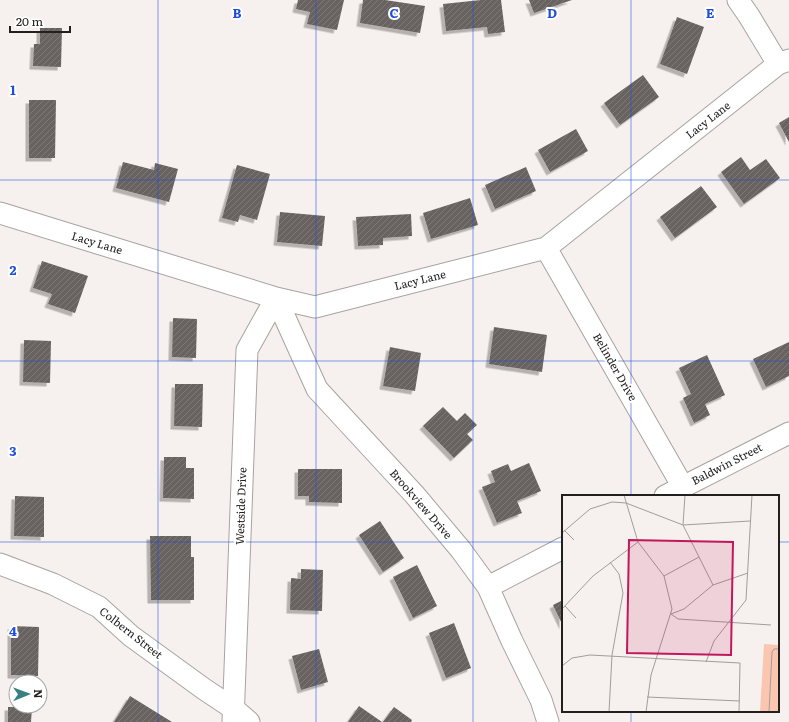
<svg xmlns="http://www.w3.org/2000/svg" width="789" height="722" font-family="Literata,serif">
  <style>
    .building { fill: url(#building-hatch); filter: url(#shadow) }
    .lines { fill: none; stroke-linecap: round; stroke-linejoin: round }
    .street-casing { stroke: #a8a3a1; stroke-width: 23 }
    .street { stroke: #fff; stroke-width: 21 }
    .grid { fill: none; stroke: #1d4ed8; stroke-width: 1; stroke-opacity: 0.55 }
    .labels { text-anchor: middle; stroke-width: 4; stroke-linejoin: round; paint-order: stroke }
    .street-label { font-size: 11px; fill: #22201f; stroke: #fff }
    .inset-road { fill: none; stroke: #a19d9c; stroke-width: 1 }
    .view { fill: #c2185b; fill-opacity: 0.15; stroke: #c2185b; stroke-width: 2 }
    .inset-edge { fill: none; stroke: #22201f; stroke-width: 2 }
    .grid-label { font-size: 13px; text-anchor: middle; font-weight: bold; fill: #1d4ed8; stroke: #fff; stroke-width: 4; stroke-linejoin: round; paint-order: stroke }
  </style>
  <defs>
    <pattern id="building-hatch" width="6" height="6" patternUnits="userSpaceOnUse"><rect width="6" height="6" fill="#676361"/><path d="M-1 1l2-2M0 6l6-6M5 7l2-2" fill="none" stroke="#7c7978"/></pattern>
    <filter id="shadow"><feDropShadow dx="-3.5" dy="3.5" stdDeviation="0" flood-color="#0004"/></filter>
  </defs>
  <rect width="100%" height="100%" fill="#f6f1ef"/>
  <path class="building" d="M 298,0 L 344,0 L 337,30 L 307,24 L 310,12 L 296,9 Z
    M 363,0 L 385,0 L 425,6 L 420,33 L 360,23 Z
    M 481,0 L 501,0 L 505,32 L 488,34 L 487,27 L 446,31 L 443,4 Z
    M 529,0 L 572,0 L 534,13 Z
    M 677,17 L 704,27 L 687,74 L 660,64 Z
    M 40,28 L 62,28 L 61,67 L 33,66 L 34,44 L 40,44 Z
    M 643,75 L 659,97 L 620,125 L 604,103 Z
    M 29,100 L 56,100 L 55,158 L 29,158 Z
    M 789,117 L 789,142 L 779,123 Z
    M 576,129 L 588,151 L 550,172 L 538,150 Z
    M 741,157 L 750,170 L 766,159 L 780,178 L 744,204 L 721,172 Z
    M 123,162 L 154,170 L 155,163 L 178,169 L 169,202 L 116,188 Z
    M 237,165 L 270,174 L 257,220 L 240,215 L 238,222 L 222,218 Z
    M 526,167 L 536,191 L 495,209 L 485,185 Z
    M 701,186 L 717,207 L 675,238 L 660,217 Z
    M 470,198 L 478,225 L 431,239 L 423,213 Z
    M 280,212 L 325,216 L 322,246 L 277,242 Z
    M 411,214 L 412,236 L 383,238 L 383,245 L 358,246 L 356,217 Z
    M 42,261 L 88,276 L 75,313 L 48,304 L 52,294 L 33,288 Z
    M 173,318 L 197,319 L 196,358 L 172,357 Z
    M 494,327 L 547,335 L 542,372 L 489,364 Z
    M 24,340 L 51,341 L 50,383 L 23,382 Z
    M 789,342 L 789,376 L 766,387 L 753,359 Z
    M 390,347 L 421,353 L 415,391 L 383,386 Z
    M 707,355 L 725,395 L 705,404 L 710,415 L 694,423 L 683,398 L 691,394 L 679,368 Z
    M 175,384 L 203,384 L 202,427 L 174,426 Z
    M 443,407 L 457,421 L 465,413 L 477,425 L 467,434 L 473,440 L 454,458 L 423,426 Z
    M 164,457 L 186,457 L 186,468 L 194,468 L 194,499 L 163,498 Z
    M 529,463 L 541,491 L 517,501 L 522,513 L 497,523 L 482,487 L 495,482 L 491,471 L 508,464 L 511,471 Z
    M 298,469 L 342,469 L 342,503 L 309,502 L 309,496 L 298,496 Z
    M 15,496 L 44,497 L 44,537 L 14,536 Z
    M 380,521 L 404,558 L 383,572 L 359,535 Z
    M 150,536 L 191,536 L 191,557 L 194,557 L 194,600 L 151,600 Z
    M 417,565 L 437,606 L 413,618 L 393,577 Z
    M 301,569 L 323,570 L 322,611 L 290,610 L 291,578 L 301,579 Z
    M 563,600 L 563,626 L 553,605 Z
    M 454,623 L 471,668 L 446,678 L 429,633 Z
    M 11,626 L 39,627 L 38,676 L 11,675 Z
    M 319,649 L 328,682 L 301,690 L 292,656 Z
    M 130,696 L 172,722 L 114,722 Z
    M 359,706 L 382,722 L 348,722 Z
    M 8,707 L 32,707 L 31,722 L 8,722 Z
    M 394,707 L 412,720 L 411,722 L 383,722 Z"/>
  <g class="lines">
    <defs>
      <path id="street" d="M 738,0 L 749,16 L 778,64
        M 0,213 L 276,298 L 315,307 L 546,248 L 778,64 L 789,60
        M 546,248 L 683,487
        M 276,298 L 317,389 L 414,494 L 461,550 L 488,587 L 512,641 L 541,700 L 548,722
        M 665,496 L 789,433
        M 0,564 L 53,584 L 99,607 L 131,636 L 204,689 L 234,709 L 249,722
        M 488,587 L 563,548
        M 233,722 L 247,350 L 276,298"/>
    </defs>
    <use href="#street" class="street-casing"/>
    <use href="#street" class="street"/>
  </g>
  <path class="grid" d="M 158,0 L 158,722M 316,0 L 316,722M 473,0 L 473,722M 631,0 L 631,496M 0,180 L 789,180M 0,361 L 789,361M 0,542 L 563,542M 778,542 L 789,542M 631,711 L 631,722"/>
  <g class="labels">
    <g class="street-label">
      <text transform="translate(708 120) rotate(-38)" y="4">Lacy Lane</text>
      <text transform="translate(97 243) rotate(17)" y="4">Lacy Lane</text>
      <text transform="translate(420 280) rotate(-14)" y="4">Lacy Lane</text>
      <text transform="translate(615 367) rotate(60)" y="4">Belinder Drive</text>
      <text transform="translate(727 464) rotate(-27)" y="4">Baldwin Street</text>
      <text transform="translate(421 504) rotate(49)" y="4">Brookview Drive</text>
      <text transform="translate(241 506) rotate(-88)" y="4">Westside Drive</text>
      <text transform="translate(131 633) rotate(38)" y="4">Colbern Street</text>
    </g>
  </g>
  <g transform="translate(562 495)">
    <rect width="217" height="217" fill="#f6f1ef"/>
    <path d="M 202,149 L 217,150 L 217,217 L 198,217 Z" fill="#fac6af"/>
    <path class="inset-road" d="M 62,0 L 76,47 L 102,81 L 110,114 L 89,180 L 84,217M 123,0 L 121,30 L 151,90M 2,35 L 12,45M 0,38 L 28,14 L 50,7 L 64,8 L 121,30 L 188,26M 102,81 L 137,62M 3,111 L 14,123M 0,114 L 31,81 L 76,47M 109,119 L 116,124 L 209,130M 109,119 L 122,114 L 151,90 L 186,78M 144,167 L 152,146 L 184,105 L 190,0M 0,171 L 10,163 L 28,160 L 178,168 L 177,217M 85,202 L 178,206M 47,217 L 50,160 L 61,98 L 57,79 L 48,67M 207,217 L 210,157 L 212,154 L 217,154"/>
    <path class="view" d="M 67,45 L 171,47 L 169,160 L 65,158 Z"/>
    <rect width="217" height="217" class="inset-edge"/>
  </g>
  <g class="grid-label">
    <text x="237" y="18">B</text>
    <text x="394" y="18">C</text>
    <text x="552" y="18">D</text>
    <text x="710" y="18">E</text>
    <text x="13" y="95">1</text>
    <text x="13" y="275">2</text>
    <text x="13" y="456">3</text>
    <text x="13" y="636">4</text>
  </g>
  <g transform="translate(28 694) rotate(89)"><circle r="19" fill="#ffffff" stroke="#a7a6a5"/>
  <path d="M0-3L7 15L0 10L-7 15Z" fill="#388183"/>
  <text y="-6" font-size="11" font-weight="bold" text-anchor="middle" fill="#22201f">N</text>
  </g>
  <path d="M10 26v6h60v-6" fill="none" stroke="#22201f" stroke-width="2"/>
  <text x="16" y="26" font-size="12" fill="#22201f" stroke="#ffffff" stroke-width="3" paint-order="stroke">20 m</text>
</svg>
